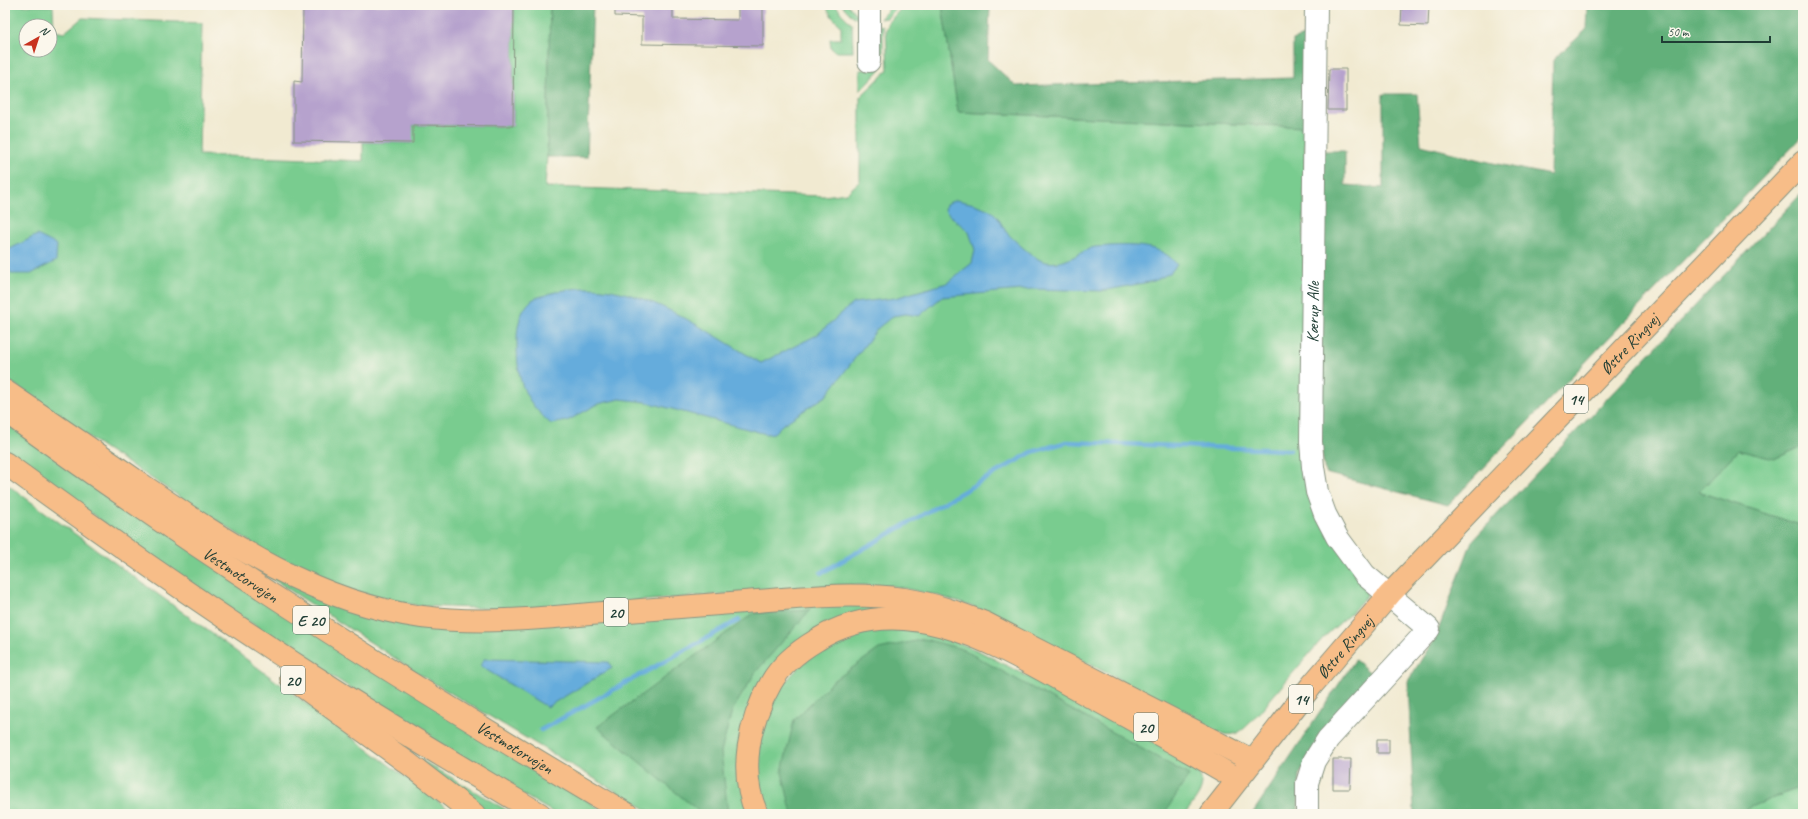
<svg xmlns="http://www.w3.org/2000/svg" width="1808" height="819" font-family="Caveat,sans-serif">
  <style>
    .green { fill: #79cc8f; stroke: #4c8462; fill-rule: evenodd }
    .forest { fill: #62b07a; stroke: #407657 }
    .water { fill: #65acdc; stroke: #427488 }
    .lines { fill: none; stroke-linecap: round; stroke-linejoin: round }
    .stream { stroke: #65acdc; stroke-width: 4.5 }
    .building { fill: #b6a2cd }
    .minor-casing { stroke: #889482; stroke-width: 24 }
    .major-casing { stroke: #889482; stroke-width: 24 }
    .highway-casing { stroke: #889482; stroke-width: 24 }
    .minor { stroke: #fff; stroke-width: 22 }
    .major { stroke: #f7bd88; stroke-width: 22 }
    .highway { stroke: #f7bd88; stroke-width: 22 }
    .labels { text-anchor: middle; stroke-width: 3; stroke-linejoin: round; paint-order: stroke }
    .shield { fill: #fbf7ec; stroke: #61756b; stroke-width: 1 }
    .shield-label { font-size: 16px; font-weight: bold; fill: #1f3d34 }
    .street-label { font-size: 17px; fill: #1f3d34; stroke: #fbf7ec }
  </style>
  <rect width="100%" height="100%" fill="#fbf7ec"/>
  <filter id="ink" filterUnits="userSpaceOnUse"><feTurbulence type="fractalNoise" baseFrequency=".025" numOctaves="2"/><feDisplacementMap in="SourceGraphic" scale="8" xChannelSelector="R" yChannelSelector="G"/><feConvolveMatrix kernelMatrix="1 2 1 2 8 2 1 2 1" color-interpolation-filters="sRGB"/></filter>
  <filter id="wash" filterUnits="userSpaceOnUse"><feTurbulence type="fractalNoise" baseFrequency=".012" numOctaves="4" result="noise"/><feDisplacementMap in="SourceGraphic" scale="16" xChannelSelector="R" yChannelSelector="G"/><feGaussianBlur stdDeviation="0.9" result="paint"/><feColorMatrix in="noise" values="0 0 0 0 0 0 0 0 0 0 0 0 0 0 0 0 0 1.4 0 .05"/><feComposite in="paint" operator="in"/></filter>
  <g filter="url(#wash)">
    <rect width="100%" height="100%" fill="#f1ead1"/>
    <path class="green" d="M 5,5 L 53,6 L 54,31 L 64,33 L 82,18 L 202,23 L 199,155 L 363,161 L 363,142 L 412,143 L 413,125 L 513,126 L 514,5 L 550,5 L 547,157 L 545,187 L 824,196 L 847,193 L 860,181 L 860,97 L 888,70 L 886,30 L 889,22 L 904,5 L 942,5 L 958,112 L 1305,127 L 1302,436 L 1366,590 L 1367,595 L 1351,613 L 1323,638 L 1250,723 C 1237,736 1231,737 1213,731 L 1174,708 L 1011,623 L 976,608 L 939,596 L 893,586 L 841,585 L 575,606 L 505,609 L 419,606 L 345,589 L 270,555 L 103,447 L 5,378 ZM 26,26 L 50,26 L 50,50 L 26,50 Z
      M 825,5 L 836,5 L 841,13 L 852,24 L 853,52 L 836,52 L 831,48 L 830,39 L 841,39 L 841,26 L 833,18 Z
      M 842,5 L 848,5 L 857,15 L 858,19 L 850,14 Z
      M 893,5 L 899,5 L 887,18 L 880,19 L 883,15 Z
      M 879,25 L 883,26 L 883,54 L 879,51 Z
      M 881,69 L 860,91 L 860,70 Z
      M 5,423 L 608,814 L 556,814 L 482,771 L 305,659 L 161,563 L 5,453 Z
      M 1803,446 L 1803,526 L 1699,492 L 1738,450 L 1774,459 Z
      M 5,483 L 207,630 L 455,814 L 5,814 Z
      M 262,572 L 397,618 L 864,601 L 990,637 L 881,612 L 769,677 L 749,814 L 654,814 L 427,679 Z
      M 884,629 L 916,631 L 947,638 L 979,651 L 1184,758 C 1212,781 1203,790 1185,814 L 768,814 C 758,794 757,774 759,752 C 760,744 760,735 762,728 C 772,692 799,661 832,643 C 847,635 867,632 884,629 Z
      M 418,758 L 513,814 L 484,814 Z
      M 1803,786 L 1803,814 L 1740,814 L 1751,807 Z"/>
    <path class="forest" d="M 550,5 L 593,5 L 587,157 L 547,157 Z
      M 942,5 L 990,5 L 988,60 L 1016,86 L 1293,78 L 1293,40 L 1309,34 L 1305,127 L 958,112 Z
      M 1587,5 L 1803,5 L 1803,136 L 1448,505 L 1325,473 L 1320,440 L 1321,151 L 1345,151 L 1345,185 L 1383,188 L 1383,94 L 1417,94 L 1421,145 L 1493,163 L 1550,175 L 1553,60 L 1586,30 Z
      M 1803,192 L 1803,446 L 1774,459 L 1738,450 L 1699,492 L 1803,526 L 1803,786 L 1751,807 L 1740,814 L 1414,814 L 1408,681 L 1436,636 L 1472,541 Z
      M 810,610 L 755,673 L 732,711 L 721,752 L 728,814 L 702,814 L 597,727 L 754,613 Z
      M 924,639 L 962,649 L 1189,775 L 1164,814 L 792,814 L 782,772 L 794,720 L 832,682 L 879,649 Z
      M 1355,660 L 1373,675 L 1299,775 L 1298,814 L 1252,814 Z"/>
    <path class="water" d="M 956,200 C 967,202 981,205 991,211 C 998,215 1002,226 1007,233 C 1014,240 1036,261 1046,262 C 1065,265 1075,255 1091,248 C 1096,246 1104,247 1109,246 C 1132,245 1163,244 1177,265 L 1170,273 L 1154,281 L 1102,291 L 1033,289 L 942,297 L 919,316 L 906,314 L 893,316 L 878,328 L 826,396 L 782,425 L 774,433 L 766,434 L 646,402 L 620,399 L 598,404 L 567,421 L 551,424 C 522,398 517,380 517,341 C 517,326 520,310 532,300 C 536,297 544,296 549,294 C 625,269 699,328 761,363 L 817,335 L 853,303 L 895,298 L 947,283 L 972,263 L 975,250 L 969,232 L 945,211 L 946,204 Z
      M 37,235 L 57,245 L 56,261 L 31,274 L 12,274 L 5,265 L 6,251 Z
      M 484,659 L 609,662 L 612,668 L 547,707 L 480,666 Z"/>
    <g class="lines">
      <path class="stream" d="M 821,573 L 1032,452 L 1067,442 L 1290,450
        M 541,730 L 739,620"/>
    </g>
    <g id="blocks">
      <path class="building" d="M 303,5 L 514,5 L 513,126 L 413,125 L 413,143 L 294,141 L 294,81 L 302,82 Z
        M 615,5 L 673,5 L 673,19 L 738,20 L 738,5 L 763,5 L 763,46 L 642,44 L 642,17 L 615,16 Z
        M 1402,5 L 1429,5 L 1428,26 L 1401,25 Z
        M 1329,69 L 1346,69 L 1346,110 L 1328,110 Z
        M 1377,739 L 1389,739 L 1389,753 L 1377,753 Z
        M 1333,759 L 1351,759 L 1350,789 L 1333,789 Z"/>
    </g>
  </g>
  <g filter="url(#ink)">
    <use href="#blocks" fill-opacity="0" stroke="#889482" stroke-width="1"/>
    <g class="lines">
      <defs>
        <g id="minor">
          <path d="M 869,61 L 869,5"/>
          <path id="s1" d="M 1307,814 L 1307,783 L 1314,761 L 1328,739 L 1429,629 L 1365,575 L 1337,537 L 1325,514 L 1317,492 L 1313,467 L 1311,442 L 1316,5"/>
        </g>
        <g id="major">
          <path id="s2" d="M 1211,814 L 1312,685 L 1390,594 L 1803,162"/>
        </g>
        <g id="highway">
          <path d="M 5,391 C 51,422 98,454 144,486 C 229,544 317,603 422,617 C 477,624 534,619 590,614 C 646,610 701,605 757,601 C 806,597 856,592 904,599 C 932,603 959,613 985,623 L 1251,760"/>
          <path id="s3" d="M 5,411 C 204,557 414,689 627,814"/>
          <path d="M 5,463 C 109,539 214,613 323,682 C 394,728 467,771 540,814"/>
          <path d="M 291,678 L 409,764 L 474,814"/>
          <path d="M 757,814 C 738,772 749,721 771,683 C 781,665 800,650 817,640 C 908,583 1008,652 1089,696 C 1139,723 1188,750 1237,779"/>
        </g>
      </defs>
      <use href="#minor" class="minor-casing"/>
      <use href="#major" class="major-casing"/>
      <use href="#highway" class="highway-casing"/>
      <use href="#minor" class="minor"/>
      <use href="#major" class="major"/>
      <use href="#highway" class="highway"/>
    </g>
  </g>
  <g class="labels">
    <g class="shield">
      <rect x="1564" y="385" width="24" height="28" rx="3"/>
      <rect x="604" y="598" width="24" height="28" rx="3"/>
      <rect x="293" y="606" width="36" height="28" rx="3"/>
      <rect x="281" y="666" width="24" height="28" rx="3"/>
      <rect x="1289" y="685" width="24" height="28" rx="3"/>
      <rect x="1134" y="713" width="24" height="28" rx="3"/>
    </g>
    <g class="shield-label">
      <text x="1576" y="405">14</text>
      <text x="616" y="618">20</text>
      <text x="311" y="626">E 20</text>
      <text x="293" y="686">20</text>
      <text x="1301" y="705">14</text>
      <text x="1146" y="733">20</text>
    </g>
    <g class="street-label">
      <text dy="6" stroke="none"><textPath href="#s1" startOffset="590">Kærup Alle</textPath></text>
      <text dy="6" stroke="none"><textPath href="#s2" startOffset="630">Østre Ringvej</textPath></text>
      <text dy="6" stroke="none"><textPath href="#s3" startOffset="287">Vestmotorvejen</textPath></text>
      <text dy="6" stroke="none"><textPath href="#s2" startOffset="214">Østre Ringvej</textPath></text>
      <text dy="6" stroke="none"><textPath href="#s3" startOffset="611">Vestmotorvejen</textPath></text>
    </g>
  </g>
  <rect width="1808" height="819" fill="none" stroke="#fbf7ec" stroke-width="20"/>
  <g transform="translate(38 38) rotate(39)"><circle r="19" fill="#fbf7ec" stroke="#a3ada2"/>
  <path d="M0-3L7 15L0 10L-7 15Z" fill="#c8321e"/>
  <text y="-6" font-size="11" font-weight="bold" text-anchor="middle" fill="#1f3d34">N</text>
  </g>
  <path d="M1662 36v6h108v-6" fill="none" stroke="#1f3d34" stroke-width="2"/>
  <text x="1668" y="36" font-size="12" fill="#1f3d34" stroke="#fbf7ec" stroke-width="3" paint-order="stroke">50 m</text>
</svg>
